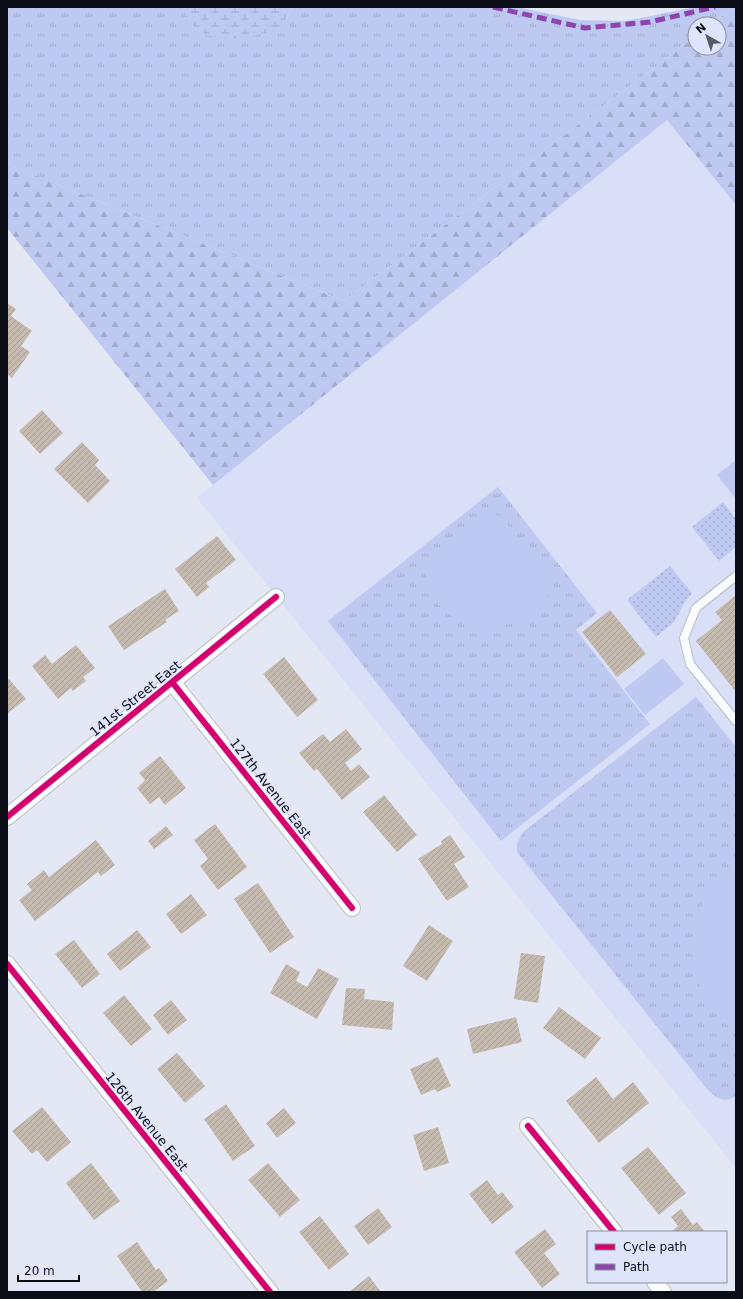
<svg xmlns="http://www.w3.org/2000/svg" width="743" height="1299" font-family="'DejaVu Sans',sans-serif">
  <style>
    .built { fill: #d8dff7 }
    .grass { fill: url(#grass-tufts) }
    .forest { fill: url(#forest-firs) }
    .wetland { fill: url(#wetland-marsh) }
    .park { fill: url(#park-dots) }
    .pitch { fill: #bec9f1 }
    .building { fill: url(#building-hatch) }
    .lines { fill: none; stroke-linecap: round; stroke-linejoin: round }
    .service-casing { stroke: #b9bdc7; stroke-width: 10 }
    .minor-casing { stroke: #b9bdc7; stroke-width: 18 }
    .service { stroke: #fbfcfd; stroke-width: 8 }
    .minor { stroke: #fbfcfd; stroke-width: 16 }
    .quiet { stroke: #8e44ad; stroke-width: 5; stroke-dasharray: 10 5; stroke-linecap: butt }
    .cycleway-casing { stroke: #dee5fa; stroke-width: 8 }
    .cycleway { stroke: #d6006c; stroke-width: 6 }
    .labels { text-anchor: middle; stroke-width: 3; stroke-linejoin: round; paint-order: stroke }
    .street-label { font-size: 13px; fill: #0b0d16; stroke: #dee5fa }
  </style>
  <defs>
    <pattern id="grass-tufts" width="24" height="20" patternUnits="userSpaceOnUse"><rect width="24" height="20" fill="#bec9f1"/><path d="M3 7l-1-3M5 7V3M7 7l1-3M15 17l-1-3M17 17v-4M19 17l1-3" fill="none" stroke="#a2abce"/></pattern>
    <pattern id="forest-firs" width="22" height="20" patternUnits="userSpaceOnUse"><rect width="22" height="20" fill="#bec9f1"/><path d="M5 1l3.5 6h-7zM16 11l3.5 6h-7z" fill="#a2abce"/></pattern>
    <pattern id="wetland-marsh" width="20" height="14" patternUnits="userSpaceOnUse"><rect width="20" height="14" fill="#bec9f1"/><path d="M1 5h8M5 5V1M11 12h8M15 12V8" fill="none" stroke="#a2abce"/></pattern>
    <pattern id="park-dots" width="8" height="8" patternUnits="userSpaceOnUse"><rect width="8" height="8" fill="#bec9f1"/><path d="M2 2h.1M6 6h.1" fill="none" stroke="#a2abce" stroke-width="1.8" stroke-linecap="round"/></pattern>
    <pattern id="building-hatch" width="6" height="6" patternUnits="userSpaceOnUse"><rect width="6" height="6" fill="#c4baaf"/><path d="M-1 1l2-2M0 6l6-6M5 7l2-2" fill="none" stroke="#a79f96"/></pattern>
  </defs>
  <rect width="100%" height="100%" fill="#e4e8f4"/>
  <path class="built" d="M 667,120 L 736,205 L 736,1168 L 197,498 Z"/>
  <path class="grass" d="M 7,7 L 184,7 L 190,21 L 279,29 L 293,7 L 517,7 L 580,20 L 626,21 L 695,7 L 734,7 L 712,24 L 695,24 L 695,37 L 344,301 L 7,164 Z
    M 498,487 L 597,613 L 576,630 L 650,724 L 501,841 L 328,621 Z
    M 696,697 L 736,747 L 736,1096 C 723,1104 717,1098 707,1089 L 517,852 L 517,844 L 523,832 Z"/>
  <path class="forest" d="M 734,7 L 736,7 L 736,205 L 667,120 L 213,485 L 7,228 L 7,164 L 344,301 L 695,37 L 695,48 L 719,48 L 719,24 L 712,24 Z"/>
  <path class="wetland" d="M 184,7 L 293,7 L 279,29 L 242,39 L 208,36 L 190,21 Z"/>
  <path class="park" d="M 723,502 L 736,519 L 736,547 L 719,561 L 692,527 Z
    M 670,566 L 692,593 L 685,602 L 674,622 L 656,637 L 627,600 Z"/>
  <path class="pitch" d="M 736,460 L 736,499 L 717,475 Z
    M 492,514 L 499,515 L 552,579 L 546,601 L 521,620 L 494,629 L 467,625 L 449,615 L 431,597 L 426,577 L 427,561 Z
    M 663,658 L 684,684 L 645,715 L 624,689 Z
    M 736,870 L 736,1035 L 711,1007 L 694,974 L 691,948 L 696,914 L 714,887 Z"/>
  <path class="building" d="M 7,303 L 16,309 L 11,316 L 32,331 L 21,346 L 30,352 L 12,378 L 7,374 Z
    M 42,410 L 63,433 L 40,454 L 19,431 Z
    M 82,442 L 99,460 L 95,465 L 110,481 L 88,503 L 54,469 Z
    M 217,536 L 236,560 L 206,583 L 209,587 L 197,597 L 175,569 Z
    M 165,589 L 179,611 L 165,620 L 167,622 L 124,650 L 108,626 Z
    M 736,595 L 736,692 L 696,641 L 722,620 L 715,612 Z
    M 610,610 L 646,654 L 617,677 L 582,632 Z
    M 76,645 L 95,668 L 83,677 L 86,681 L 73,691 L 71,688 L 58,699 L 32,666 L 45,655 L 52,664 Z
    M 284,657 L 318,700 L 297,717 L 263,674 Z
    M 9,679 L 26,699 L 7,714 L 7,681 Z
    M 346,729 L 362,749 L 345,763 L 351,771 L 359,764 L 370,777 L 342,800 L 317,769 L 314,771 L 299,753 L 323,734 L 330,742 Z
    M 160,756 L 186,788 L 165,805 L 159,797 L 150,804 L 137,788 L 145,780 L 139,773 Z
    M 384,795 L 417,835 L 397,852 L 363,812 Z
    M 215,824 L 247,867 L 218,890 L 200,866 L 208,859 L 194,840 Z
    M 166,826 L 173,835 L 154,849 L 148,841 Z
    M 450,835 L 465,857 L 454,864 L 469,887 L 447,901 L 418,859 L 442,844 L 441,841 Z
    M 96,840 L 115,865 L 101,876 L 98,872 L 35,921 L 19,900 L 32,890 L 27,884 L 44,870 L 49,877 Z
    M 258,883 L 294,937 L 270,953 L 234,899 Z
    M 191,894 L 207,915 L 181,934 L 166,914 Z
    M 429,925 L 453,941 L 427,981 L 403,966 Z
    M 137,930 L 151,947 L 120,971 L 107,954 Z
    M 74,940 L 100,974 L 82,988 L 55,954 Z
    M 521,953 L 545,956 L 538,1003 L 514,999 Z
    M 286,964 L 300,972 L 296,981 L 307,987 L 318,968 L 339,979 L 317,1019 L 270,993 Z
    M 346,988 L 365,989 L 364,999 L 394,1002 L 392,1030 L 342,1025 Z
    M 124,995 L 152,1029 L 131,1046 L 103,1013 Z
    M 171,1000 L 187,1020 L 168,1035 L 153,1015 Z
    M 559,1007 L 601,1038 L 585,1059 L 543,1028 Z
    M 516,1017 L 522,1042 L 473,1054 L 467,1029 Z
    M 177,1053 L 205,1086 L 185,1103 L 157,1069 Z
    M 438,1057 L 451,1086 L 437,1092 L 435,1089 L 421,1095 L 410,1069 Z
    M 596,1077 L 613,1099 L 633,1082 L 649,1103 L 599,1143 L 566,1101 Z
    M 226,1104 L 255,1146 L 233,1161 L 204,1119 Z
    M 42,1107 L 71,1142 L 47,1162 L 37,1150 L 32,1154 L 12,1131 Z
    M 284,1108 L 296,1123 L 277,1138 L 266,1123 Z
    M 438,1127 L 449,1163 L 424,1171 L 413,1135 Z
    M 648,1147 L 686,1193 L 659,1215 L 621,1168 Z
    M 91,1163 L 120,1201 L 94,1220 L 66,1183 Z
    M 268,1163 L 300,1200 L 280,1217 L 248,1180 Z
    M 487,1180 L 498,1195 L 502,1192 L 514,1207 L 492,1224 L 469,1194 Z
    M 378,1208 L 392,1227 L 368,1245 L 354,1226 Z
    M 681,1209 L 693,1225 L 697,1222 L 705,1232 L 671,1232 L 678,1226 L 671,1217 Z
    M 320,1216 L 349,1254 L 329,1270 L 299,1232 Z
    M 545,1229 L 556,1244 L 544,1253 L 560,1274 L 542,1288 L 514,1252 Z
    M 137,1242 L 156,1270 L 159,1268 L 168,1281 L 153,1292 L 142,1292 L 117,1256 Z
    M 369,1276 L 381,1292 L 349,1292 Z"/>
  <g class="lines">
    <defs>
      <path id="service" d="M 736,576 L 696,608 L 684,638 L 690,664 L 736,721"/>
      <path id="minor" d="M 172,682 L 352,908
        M 7,817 L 276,597
        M 7,964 L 270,1292
        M 528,1126 L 614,1232
        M 655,1282 L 663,1292"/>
    </defs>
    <use href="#service" class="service-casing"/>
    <use href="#minor" class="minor-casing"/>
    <use href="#service" class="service"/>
    <use href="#minor" class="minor"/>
    <path class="quiet" d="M 493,7 L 585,28 L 650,22 L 715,7"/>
    <defs>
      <path id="cycleway" d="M 172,682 L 352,908
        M 7,817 L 276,597
        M 7,964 L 270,1292
        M 528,1126 L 614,1232"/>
    </defs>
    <use href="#cycleway" class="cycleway-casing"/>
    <use href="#cycleway" class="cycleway"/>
  </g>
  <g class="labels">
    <g class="street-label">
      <text transform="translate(135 698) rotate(-39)" y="5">141st Street East</text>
      <text transform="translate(271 788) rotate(52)" y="5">127th Avenue East</text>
      <text transform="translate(147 1121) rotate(51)" y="5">126th Avenue East</text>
    </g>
  </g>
  <rect width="743" height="1299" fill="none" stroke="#0b0d16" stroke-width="16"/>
  <rect x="587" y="1231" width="140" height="52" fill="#dee5fa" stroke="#8a8f9f"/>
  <rect x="595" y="1244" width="20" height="6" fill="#d6006c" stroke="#8a8f9f"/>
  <text x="623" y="1251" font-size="12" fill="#0b0d16">Cycle path</text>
  <rect x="595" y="1264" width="20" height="6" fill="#8e44ad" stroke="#8a8f9f"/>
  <text x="623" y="1271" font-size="12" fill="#0b0d16">Path</text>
  <g transform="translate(707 36) rotate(321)"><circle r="19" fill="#dee5fa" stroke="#8a8f9f"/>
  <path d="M0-3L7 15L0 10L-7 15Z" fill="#575a64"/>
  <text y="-6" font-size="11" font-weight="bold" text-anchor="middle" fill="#0b0d16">N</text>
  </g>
  <path d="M18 1275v6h61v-6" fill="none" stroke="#0b0d16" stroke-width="2"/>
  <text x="24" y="1275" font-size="12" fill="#0b0d16" stroke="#dee5fa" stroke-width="3" paint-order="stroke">20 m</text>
</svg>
